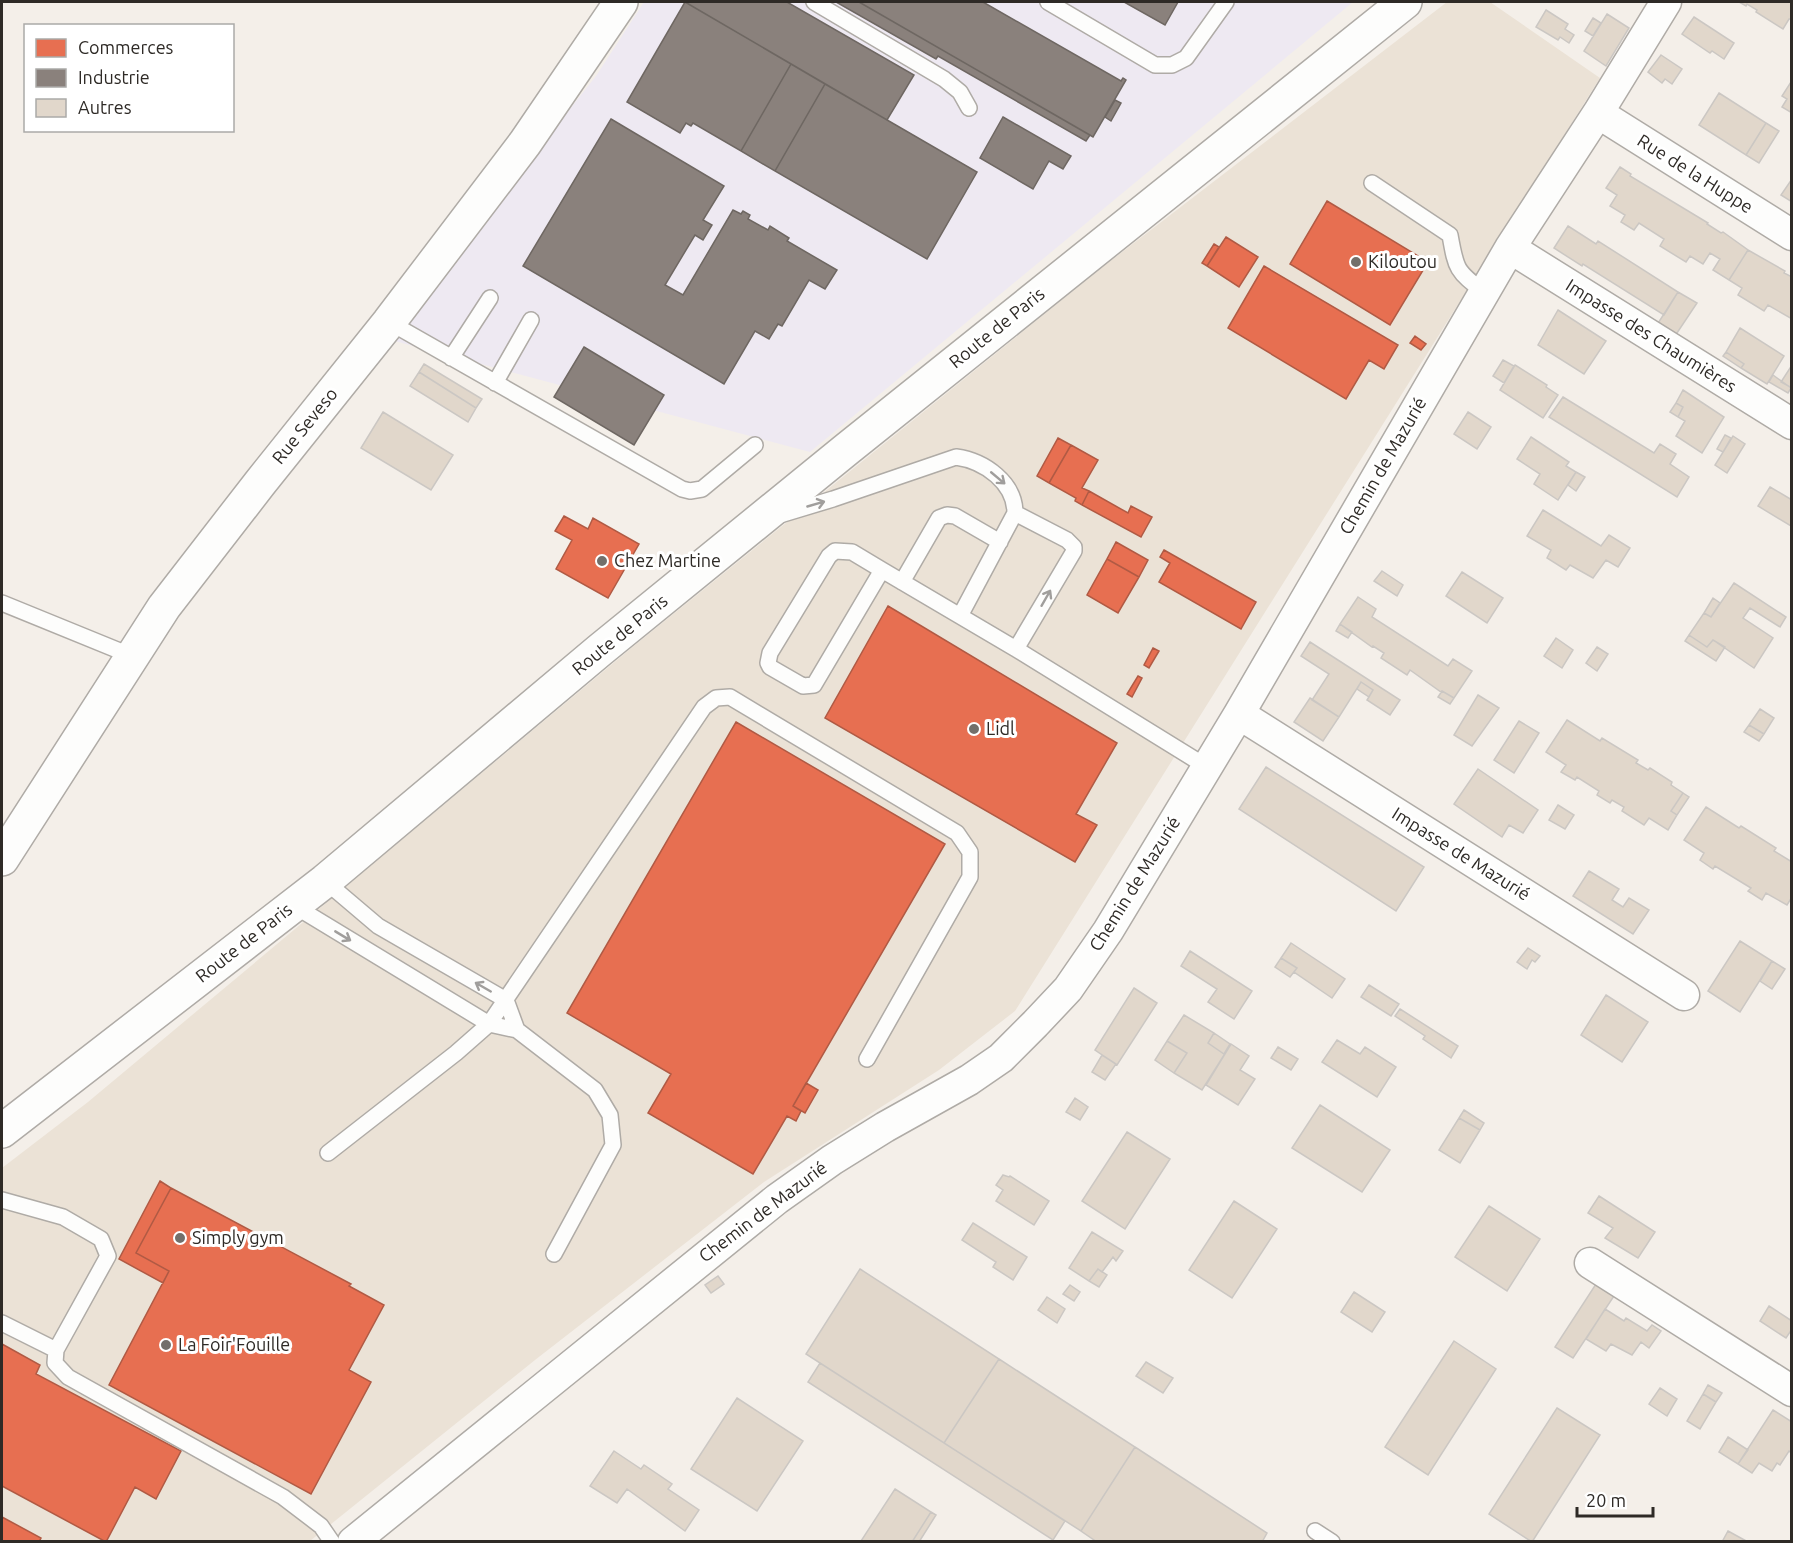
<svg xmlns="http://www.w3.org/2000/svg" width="1793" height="1543" font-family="Ubuntu,sans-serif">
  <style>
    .built { fill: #ebe2d6 }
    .industrial { fill: #eee9f2 }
    .shops { fill: #e76f51; stroke: #b05a44; stroke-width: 1.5 }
    .industry { fill: #8a817c; stroke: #6e6762; stroke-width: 1.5 }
    .building { fill: #e1d7cb; stroke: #cbc7c3; stroke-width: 1.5 }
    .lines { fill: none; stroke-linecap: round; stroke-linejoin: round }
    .lane-casing { stroke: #afaba6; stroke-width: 18 }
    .street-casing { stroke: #afaba6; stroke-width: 33 }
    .secondary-casing { stroke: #afaba6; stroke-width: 36 }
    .primary-casing { stroke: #afaba6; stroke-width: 36 }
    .lane { stroke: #fdfdfc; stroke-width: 15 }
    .street { stroke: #fdfdfc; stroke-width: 30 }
    .secondary { stroke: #fdfdfc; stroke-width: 33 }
    .primary { stroke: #fdfdfc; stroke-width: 33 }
    .oneway { stroke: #a09e9c }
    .poi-dot { fill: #736f6a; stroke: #fff; stroke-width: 2 }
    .labels { text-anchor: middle; stroke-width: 6; stroke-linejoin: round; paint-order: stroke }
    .street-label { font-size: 18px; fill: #2e2a26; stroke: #fff }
    .poi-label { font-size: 18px; fill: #2e2a26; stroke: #fff; text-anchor: start }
  </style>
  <rect width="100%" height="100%" fill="#f4efe9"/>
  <path class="built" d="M 1447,2 L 1490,2 L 1600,78 L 1015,1011 L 939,1070 L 764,1182 L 535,1360 L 310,1541 L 2,1542 L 2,1168 L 88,1102 L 635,645 L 1104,266 Z"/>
  <path class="industrial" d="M 644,2 L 1353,2 L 810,452 L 387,339 L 596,76 Z"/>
  <path class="shops" d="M 1327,201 L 1428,262 L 1390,325 L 1290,264 Z
    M 1226,237 L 1258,257 L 1239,287 L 1207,266 Z
    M 1214,244 L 1219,247 L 1207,266 L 1202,263 Z
    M 1264,266 L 1398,345 L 1384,369 L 1369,360 L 1346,399 L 1228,328 Z
    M 1415,336 L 1426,344 L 1421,350 L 1410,343 Z
    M 1058,438 L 1071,445 L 1049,483 L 1037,476 Z
    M 1071,445 L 1098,460 L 1082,488 L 1089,491 L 1082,505 L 1075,501 L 1076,498 L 1049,483 Z
    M 1089,491 L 1128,513 L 1131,506 L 1152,517 L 1141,537 L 1082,505 Z
    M 564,516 L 588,529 L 593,518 L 639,544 L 608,598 L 556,569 L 572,540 L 555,531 Z
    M 1116,542 L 1148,560 L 1139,577 L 1107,559 Z
    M 1164,550 L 1256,602 L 1241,629 L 1159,582 L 1170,563 L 1160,557 Z
    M 1107,559 L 1139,577 L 1118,613 L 1087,595 Z
    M 888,606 L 1117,743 L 1076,814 L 1097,825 L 1075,862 L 825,718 Z
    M 1153,648 L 1159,651 L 1149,668 L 1144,665 Z
    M 1138,676 L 1142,678 L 1132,697 L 1127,694 Z
    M 736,722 L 945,844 L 793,1106 L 801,1111 L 796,1121 L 787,1116 L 753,1174 L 648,1113 L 671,1074 L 567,1013 Z
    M 806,1083 L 818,1090 L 805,1113 L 793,1106 Z
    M 160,1181 L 171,1188 L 136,1253 L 169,1271 L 163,1283 L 119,1259 Z
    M 171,1188 L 351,1284 L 349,1286 L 384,1305 L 349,1370 L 371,1382 L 311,1494 L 109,1385 L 169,1271 L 136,1253 Z
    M 2,1344 L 40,1365 L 36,1374 L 181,1451 L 156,1499 L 135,1487 L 106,1542 L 2,1486 Z
    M 2,1517 L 41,1538 L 39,1542 L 2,1542 Z"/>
  <path class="industry" d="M 685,2 L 791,64 L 741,151 L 693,123 L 691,126 L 686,123 L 680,133 L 627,102 Z
    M 685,2 L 787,2 L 914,75 L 887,120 Z
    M 836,2 L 859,2 L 1090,135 L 1086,141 L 938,56 L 936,59 Z
    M 859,2 L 983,2 L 1121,81 L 1123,78 L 1126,80 L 1093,137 Z
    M 1124,2 L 1178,2 L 1165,25 Z
    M 791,64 L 825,84 L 775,171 L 741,151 Z
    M 825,84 L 977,172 L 927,259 L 775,171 Z
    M 1115,100 L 1121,103 L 1111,121 L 1105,117 Z
    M 1003,117 L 1071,156 L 1063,169 L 1049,161 L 1033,189 L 980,158 Z
    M 611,119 L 724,186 L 703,220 L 712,225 L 703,240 L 695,235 L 665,285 L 683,295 L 733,210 L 741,214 L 743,211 L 750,215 L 748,219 L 768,230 L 770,226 L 789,238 L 787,241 L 837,270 L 825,289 L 809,280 L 782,326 L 778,324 L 769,339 L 755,331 L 724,384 L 523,266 Z
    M 584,347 L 664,395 L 634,445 L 554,397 Z"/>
  <path class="building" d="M 1739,2 L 1792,2 L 1792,19 L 1789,19 L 1783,29 L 1756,12 L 1757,10 L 1747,4 L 1746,6 Z
    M 1546,10 L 1568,24 L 1565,29 L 1574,35 L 1569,43 L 1560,37 L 1558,40 L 1536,27 Z
    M 1607,14 L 1629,28 L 1606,66 L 1584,51 Z
    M 1694,17 L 1734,43 L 1724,59 L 1712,51 L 1710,53 L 1682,34 Z
    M 1593,18 L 1601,23 L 1593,36 L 1585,31 Z
    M 1661,55 L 1682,69 L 1672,84 L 1665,79 L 1662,83 L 1648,72 Z
    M 1791,82 L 1792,82 L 1792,113 L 1782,107 L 1787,99 L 1782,96 Z
    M 1719,93 L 1766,123 L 1746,155 L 1699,125 Z
    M 1766,123 L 1779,131 L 1759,163 L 1746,155 Z
    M 1620,167 L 1631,174 L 1630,176 L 1708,223 L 1707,224 L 1721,233 L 1723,232 L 1748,250 L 1729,280 L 1713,270 L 1720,259 L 1710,253 L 1703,264 L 1690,256 L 1686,262 L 1660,246 L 1664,239 L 1639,223 L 1634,230 L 1621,222 L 1625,215 L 1610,206 L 1617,195 L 1606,188 Z
    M 1792,179 L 1792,202 L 1781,195 Z
    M 1568,226 L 1596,244 L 1598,241 L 1678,292 L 1664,315 L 1583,264 L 1582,266 L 1554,248 Z
    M 1748,250 L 1785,271 L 1784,273 L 1792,277 L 1792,319 L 1768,305 L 1764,311 L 1738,295 L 1742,288 L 1729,280 Z
    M 1678,292 L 1697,303 L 1671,342 L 1653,331 Z
    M 1558,310 L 1606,341 L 1584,374 L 1538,345 Z
    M 1740,328 L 1784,356 L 1767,384 L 1741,368 L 1744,364 L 1726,352 Z
    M 1726,352 L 1744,364 L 1741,368 L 1723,356 Z
    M 1503,360 L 1514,366 L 1504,383 L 1493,376 Z
    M 424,364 L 482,399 L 476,408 L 419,372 Z
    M 1515,365 L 1547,385 L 1546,387 L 1558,395 L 1543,418 L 1500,390 Z
    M 1792,365 L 1792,388 L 1781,382 Z
    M 419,372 L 476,408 L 468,422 L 410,386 Z
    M 1773,375 L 1791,388 L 1788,393 L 1769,382 Z
    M 1683,390 L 1724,417 L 1702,453 L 1676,436 L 1685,421 L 1678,417 L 1683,407 L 1676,403 Z
    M 1563,397 L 1654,453 L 1660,444 L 1676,454 L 1670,464 L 1689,477 L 1677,497 L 1549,417 Z
    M 1676,403 L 1683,407 L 1678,417 L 1670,412 Z
    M 383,412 L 453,455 L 431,490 L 361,448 Z
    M 1468,412 L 1491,427 L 1477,449 L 1454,434 Z
    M 1725,435 L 1731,438 L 1723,452 L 1717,449 Z
    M 1733,436 L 1745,444 L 1727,473 L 1715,465 Z
    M 1531,437 L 1569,462 L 1566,466 L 1576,472 L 1558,500 L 1534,484 L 1540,474 L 1517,459 Z
    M 1576,472 L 1585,477 L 1576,491 L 1568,485 Z
    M 1770,487 L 1792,500 L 1791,526 L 1758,506 Z
    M 1543,510 L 1601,546 L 1609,535 L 1630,548 L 1618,567 L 1606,560 L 1593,578 L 1570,565 L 1566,570 L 1547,558 L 1551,550 L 1527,536 Z
    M 1382,571 L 1403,585 L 1397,596 L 1374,581 Z
    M 1462,572 L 1503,598 L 1487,623 L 1446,596 Z
    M 1734,583 L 1786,617 L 1780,627 L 1750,608 L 1743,618 L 1773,638 L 1754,668 L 1713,640 L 1707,647 L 1689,635 L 1704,613 L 1711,617 Z
    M 1358,597 L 1376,609 L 1372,617 L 1448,666 L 1453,659 L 1472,671 L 1454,698 L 1442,691 L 1441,692 L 1410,670 L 1407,675 L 1381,658 L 1384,653 L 1373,646 L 1372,647 L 1340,624 Z
    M 1713,598 L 1720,603 L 1711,617 L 1704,613 Z
    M 1340,624 L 1352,632 L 1348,638 L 1336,631 Z
    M 1689,635 L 1707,647 L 1713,640 L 1725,647 L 1716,661 L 1685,641 Z
    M 1556,638 L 1573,650 L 1562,668 L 1544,656 Z
    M 1310,642 L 1400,700 L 1390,715 L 1367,700 L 1373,690 L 1361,682 L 1339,717 L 1312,700 L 1329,674 L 1301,656 Z
    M 1597,647 L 1608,654 L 1597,671 L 1586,663 Z
    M 1361,682 L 1373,690 L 1369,697 L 1357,689 Z
    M 1442,691 L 1454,698 L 1450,704 L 1438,697 Z
    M 1478,695 L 1499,708 L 1472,746 L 1454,735 Z
    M 1310,698 L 1339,717 L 1323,741 L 1294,722 Z
    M 1760,709 L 1774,718 L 1764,734 L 1749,725 Z
    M 1567,720 L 1600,741 L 1602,738 L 1638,760 L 1636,763 L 1648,770 L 1650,768 L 1672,782 L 1671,785 L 1683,793 L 1671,811 L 1677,815 L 1668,830 L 1649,818 L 1644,825 L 1622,811 L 1624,807 L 1612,800 L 1610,803 L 1597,795 L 1599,791 L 1577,777 L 1575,780 L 1561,772 L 1566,765 L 1546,752 Z
    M 1519,721 L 1539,733 L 1514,773 L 1494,760 Z
    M 1749,725 L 1764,734 L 1759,741 L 1744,732 Z
    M 1266,767 L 1424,867 L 1396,911 L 1239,809 Z
    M 1478,769 L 1538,810 L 1523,833 L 1509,825 L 1502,837 L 1454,804 Z
    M 1683,793 L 1689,797 L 1677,815 L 1671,811 Z
    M 1558,805 L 1574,815 L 1565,829 L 1549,820 Z
    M 1706,807 L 1739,828 L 1741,826 L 1776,848 L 1774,851 L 1792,862 L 1792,897 L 1787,905 L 1766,893 L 1762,900 L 1748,891 L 1751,888 L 1715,866 L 1713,869 L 1700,860 L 1704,853 L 1684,840 Z
    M 1589,871 L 1619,889 L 1612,900 L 1623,907 L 1629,898 L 1649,910 L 1633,934 L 1573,896 Z
    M 1740,941 L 1772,961 L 1740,1012 L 1708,991 Z
    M 1291,943 L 1345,979 L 1332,998 L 1294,972 L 1297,968 L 1281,958 Z
    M 1528,948 L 1540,956 L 1535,962 L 1532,960 L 1527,969 L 1517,962 Z
    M 1190,951 L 1252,991 L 1234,1019 L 1208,1002 L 1217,989 L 1181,966 Z
    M 1281,958 L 1297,968 L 1290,977 L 1275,967 Z
    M 1772,961 L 1785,969 L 1772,989 L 1760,981 Z
    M 1369,985 L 1399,1004 L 1391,1016 L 1361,997 Z
    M 1134,988 L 1157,1003 L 1117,1065 L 1095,1050 Z
    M 1606,995 L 1648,1022 L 1622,1062 L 1581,1035 Z
    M 1400,1009 L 1458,1046 L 1451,1058 L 1423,1039 L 1425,1036 L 1395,1016 Z
    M 1184,1015 L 1214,1033 L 1208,1043 L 1224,1054 L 1231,1044 L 1202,1090 L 1174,1073 L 1187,1053 L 1167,1041 Z
    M 1214,1033 L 1230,1044 L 1224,1054 L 1208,1043 Z
    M 1337,1040 L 1360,1054 L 1365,1047 L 1396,1067 L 1377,1097 L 1322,1062 Z
    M 1167,1041 L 1187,1053 L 1174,1073 L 1155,1060 Z
    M 1231,1044 L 1249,1056 L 1240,1070 L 1255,1079 L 1238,1105 L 1206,1085 Z
    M 1278,1047 L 1298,1059 L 1291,1070 L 1271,1058 Z
    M 1102,1055 L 1116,1064 L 1105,1080 L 1092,1072 Z
    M 1075,1098 L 1088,1107 L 1080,1120 L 1066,1112 Z
    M 1320,1105 L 1390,1150 L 1362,1192 L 1292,1148 Z
    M 1464,1110 L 1484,1123 L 1480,1130 L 1459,1118 Z
    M 1459,1118 L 1480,1130 L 1460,1163 L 1439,1150 Z
    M 1127,1132 L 1170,1159 L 1125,1229 L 1082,1201 Z
    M 1003,1175 L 1009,1177 L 1010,1176 L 1049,1201 L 1034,1225 L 996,1201 L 1003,1190 L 996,1185 Z
    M 1599,1196 L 1655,1232 L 1638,1258 L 1605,1238 L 1613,1228 L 1588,1213 Z
    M 1234,1201 L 1277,1229 L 1232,1298 L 1189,1270 Z
    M 1489,1206 L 1540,1239 L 1507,1291 L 1455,1257 Z
    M 973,1223 L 1027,1257 L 1013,1280 L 993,1267 L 996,1262 L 962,1240 Z
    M 1092,1232 L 1123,1251 L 1116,1261 L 1113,1257 L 1102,1272 L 1098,1269 L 1089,1281 L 1069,1268 Z
    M 860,1269 L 999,1359 L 944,1443 L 806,1354 Z
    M 1098,1269 L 1107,1275 L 1099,1287 L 1089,1281 Z
    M 718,1276 L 724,1284 L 711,1293 L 705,1285 Z
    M 1596,1284 L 1614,1296 L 1573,1358 L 1555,1347 Z
    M 1070,1285 L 1080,1292 L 1074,1301 L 1063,1294 Z
    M 1354,1292 L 1385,1312 L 1372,1332 L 1341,1312 Z
    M 1047,1297 L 1065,1309 L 1057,1323 L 1038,1310 Z
    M 1769,1306 L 1792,1321 L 1792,1329 L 1786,1338 L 1760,1321 Z
    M 1605,1309 L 1624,1321 L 1626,1318 L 1647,1331 L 1652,1325 L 1661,1331 L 1649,1348 L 1641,1342 L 1632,1355 L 1611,1344 L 1606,1351 L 1586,1339 Z
    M 1454,1341 L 1496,1369 L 1428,1475 L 1385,1447 Z
    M 999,1359 L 1135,1447 L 1081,1531 L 944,1443 Z
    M 1146,1362 L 1173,1378 L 1163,1393 L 1136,1376 Z
    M 820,1363 L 1065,1521 L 1053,1540 L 808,1382 Z
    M 1708,1385 L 1722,1393 L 1716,1402 L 1703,1394 Z
    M 1660,1388 L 1677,1399 L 1667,1416 L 1649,1404 Z
    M 1703,1394 L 1716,1402 L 1700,1429 L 1687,1421 Z
    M 737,1398 L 803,1441 L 757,1511 L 691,1469 Z
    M 1557,1408 L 1600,1435 L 1532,1542 L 1489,1514 Z
    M 1773,1410 L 1792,1422 L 1792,1453 L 1789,1451 L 1780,1465 L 1777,1463 L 1772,1471 L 1759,1463 L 1752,1473 L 1738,1464 Z
    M 1728,1437 L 1748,1450 L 1738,1464 L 1719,1452 Z
    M 1135,1447 L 1267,1533 L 1262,1542 L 1097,1542 L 1081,1531 Z
    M 614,1451 L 641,1469 L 644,1465 L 672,1484 L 668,1489 L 699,1510 L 685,1531 L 627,1489 L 617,1503 L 590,1486 Z
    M 895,1489 L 931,1512 L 912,1542 L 861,1541 Z
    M 931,1512 L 936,1515 L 919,1542 L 912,1542 Z
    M 1728,1531 L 1748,1542 L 1722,1542 Z"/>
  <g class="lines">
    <defs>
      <path id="lane" d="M 814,2 L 944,79 L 960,92 L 969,108
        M 1048,2 L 1155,65 L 1172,65 L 1186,58 L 1226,2
        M 1372,183 L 1450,235 C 1456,269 1456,271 1484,292
        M 389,322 L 682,489 L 690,491 L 702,489 L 755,445
        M 451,358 L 490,298
        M 495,383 L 531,320
        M 1015,513 L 1067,540 L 1074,547 L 1074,551 L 1016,649
        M 780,515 L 833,499 L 956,457 C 985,461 1015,483 1015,513 L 960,616
        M 882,570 L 814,685 L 803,686 L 770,667 L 768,663 L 770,653 L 829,556 L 835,551 L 852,552 L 882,570 L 1016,649 L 1207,767
        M 902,582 L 939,518 L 947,515 L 955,516 L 1000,542
        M 2,603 L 132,656
        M 325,881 L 378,926 L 506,1000 L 517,1030
        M 293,905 L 489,1024 L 517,1030 L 595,1090 L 610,1115 L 613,1145 L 554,1254
        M 328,1153 L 456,1053 L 489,1024 L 704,707 L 716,698 L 730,697 L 957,833 L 970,852 L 970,877 L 867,1059
        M 2,1200 L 63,1217 L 101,1239 L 108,1256 L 56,1350 L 55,1363 L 68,1377 L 283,1497 L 321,1526 L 332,1542
        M 2,1323 L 56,1350
        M 1315,1531 L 1332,1542"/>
      <path id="street" d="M 1598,113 L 1792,235
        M 1510,248 L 1792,424
        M 1239,714 L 1684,995
        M 1590,1263 L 1792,1391
        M 353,1542 L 777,1199 L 832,1160 L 885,1127 L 969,1080 L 1001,1058 L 1035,1024 L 1068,989 L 1108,931 L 1239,714 L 1510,248 L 1598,113 L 1666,2"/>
      <path id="secondary" d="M 2,859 L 164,607 L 260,483 L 389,322 L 525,143 L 621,2"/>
      <path id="primary" d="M 2,1131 L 325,881 L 600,650 L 847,449 L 1405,2"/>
    </defs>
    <use href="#lane" class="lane-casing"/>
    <use href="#street" class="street-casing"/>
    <use href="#secondary" class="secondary-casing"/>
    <use href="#primary" class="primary-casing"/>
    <use href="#lane" class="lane"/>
    <use href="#street" class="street"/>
    <use href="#secondary" class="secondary"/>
    <use href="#primary" class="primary"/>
  </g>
  <defs><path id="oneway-shaft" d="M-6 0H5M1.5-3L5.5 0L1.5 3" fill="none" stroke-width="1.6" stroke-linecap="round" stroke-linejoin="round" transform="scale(1.5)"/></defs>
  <g class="oneway">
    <use href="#oneway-shaft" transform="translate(998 478) rotate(40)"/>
    <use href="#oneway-shaft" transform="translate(816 504) rotate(-16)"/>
    <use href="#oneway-shaft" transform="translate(1046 598) rotate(-60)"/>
    <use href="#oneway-shaft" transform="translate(343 936) rotate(31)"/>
    <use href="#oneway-shaft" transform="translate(483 987) rotate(-150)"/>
  </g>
  <g class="poi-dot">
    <circle cx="1356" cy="262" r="6"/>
    <circle cx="602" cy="561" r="6"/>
    <circle cx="974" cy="729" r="6"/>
    <circle cx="180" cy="1238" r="6"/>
    <circle cx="166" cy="1345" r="6"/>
  </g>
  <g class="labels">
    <g class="street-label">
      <text transform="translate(1695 174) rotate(32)" y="6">Rue de la Huppe</text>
      <text transform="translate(997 328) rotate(-39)" y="6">Route de Paris</text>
      <text transform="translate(1651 336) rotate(32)" y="6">Impasse des Chaumières</text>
      <text transform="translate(305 426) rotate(-51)" y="6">Rue Seveso</text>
      <text transform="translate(1383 466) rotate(-60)" y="6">Chemin de Mazurié</text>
      <text transform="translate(620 635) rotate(-39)" y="6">Route de Paris</text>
      <text transform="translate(1461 854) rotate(32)" y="6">Impasse de Mazurié</text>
      <text transform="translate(1135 884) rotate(-58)" y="6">Chemin de Mazurié</text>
      <text transform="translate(244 943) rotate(-38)" y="6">Route de Paris</text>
      <text transform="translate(763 1212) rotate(-37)" y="6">Chemin de Mazurié</text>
    </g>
    <g class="poi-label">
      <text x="1368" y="268">Kiloutou</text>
      <text x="614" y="567">Chez Martine</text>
      <text x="986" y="735">Lidl</text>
      <text x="192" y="1244">Simply gym</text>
      <text x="178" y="1351">La Foir'Fouille</text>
    </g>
  </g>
  <rect width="1793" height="1543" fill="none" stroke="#2e2a26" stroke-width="6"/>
  <rect x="24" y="24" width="210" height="108" fill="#ffffff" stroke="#abaaa8" stroke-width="1.5"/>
  <rect x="36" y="39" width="30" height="18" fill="#e76f51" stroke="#abaaa8" stroke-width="1.5"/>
  <text x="78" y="54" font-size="18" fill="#2e2a26">Commerces</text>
  <rect x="36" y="69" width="30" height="18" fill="#8a817c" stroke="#abaaa8" stroke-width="1.5"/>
  <text x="78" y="84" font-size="18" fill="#2e2a26">Industrie</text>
  <rect x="36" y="99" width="30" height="18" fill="#e1d7cb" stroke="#abaaa8" stroke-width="1.5"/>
  <text x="78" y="114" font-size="18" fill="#2e2a26">Autres</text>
  <path d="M1577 1507v9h76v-9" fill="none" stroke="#2e2a26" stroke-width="3"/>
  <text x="1586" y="1507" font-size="18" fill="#2e2a26" stroke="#ffffff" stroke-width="4.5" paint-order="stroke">20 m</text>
</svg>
